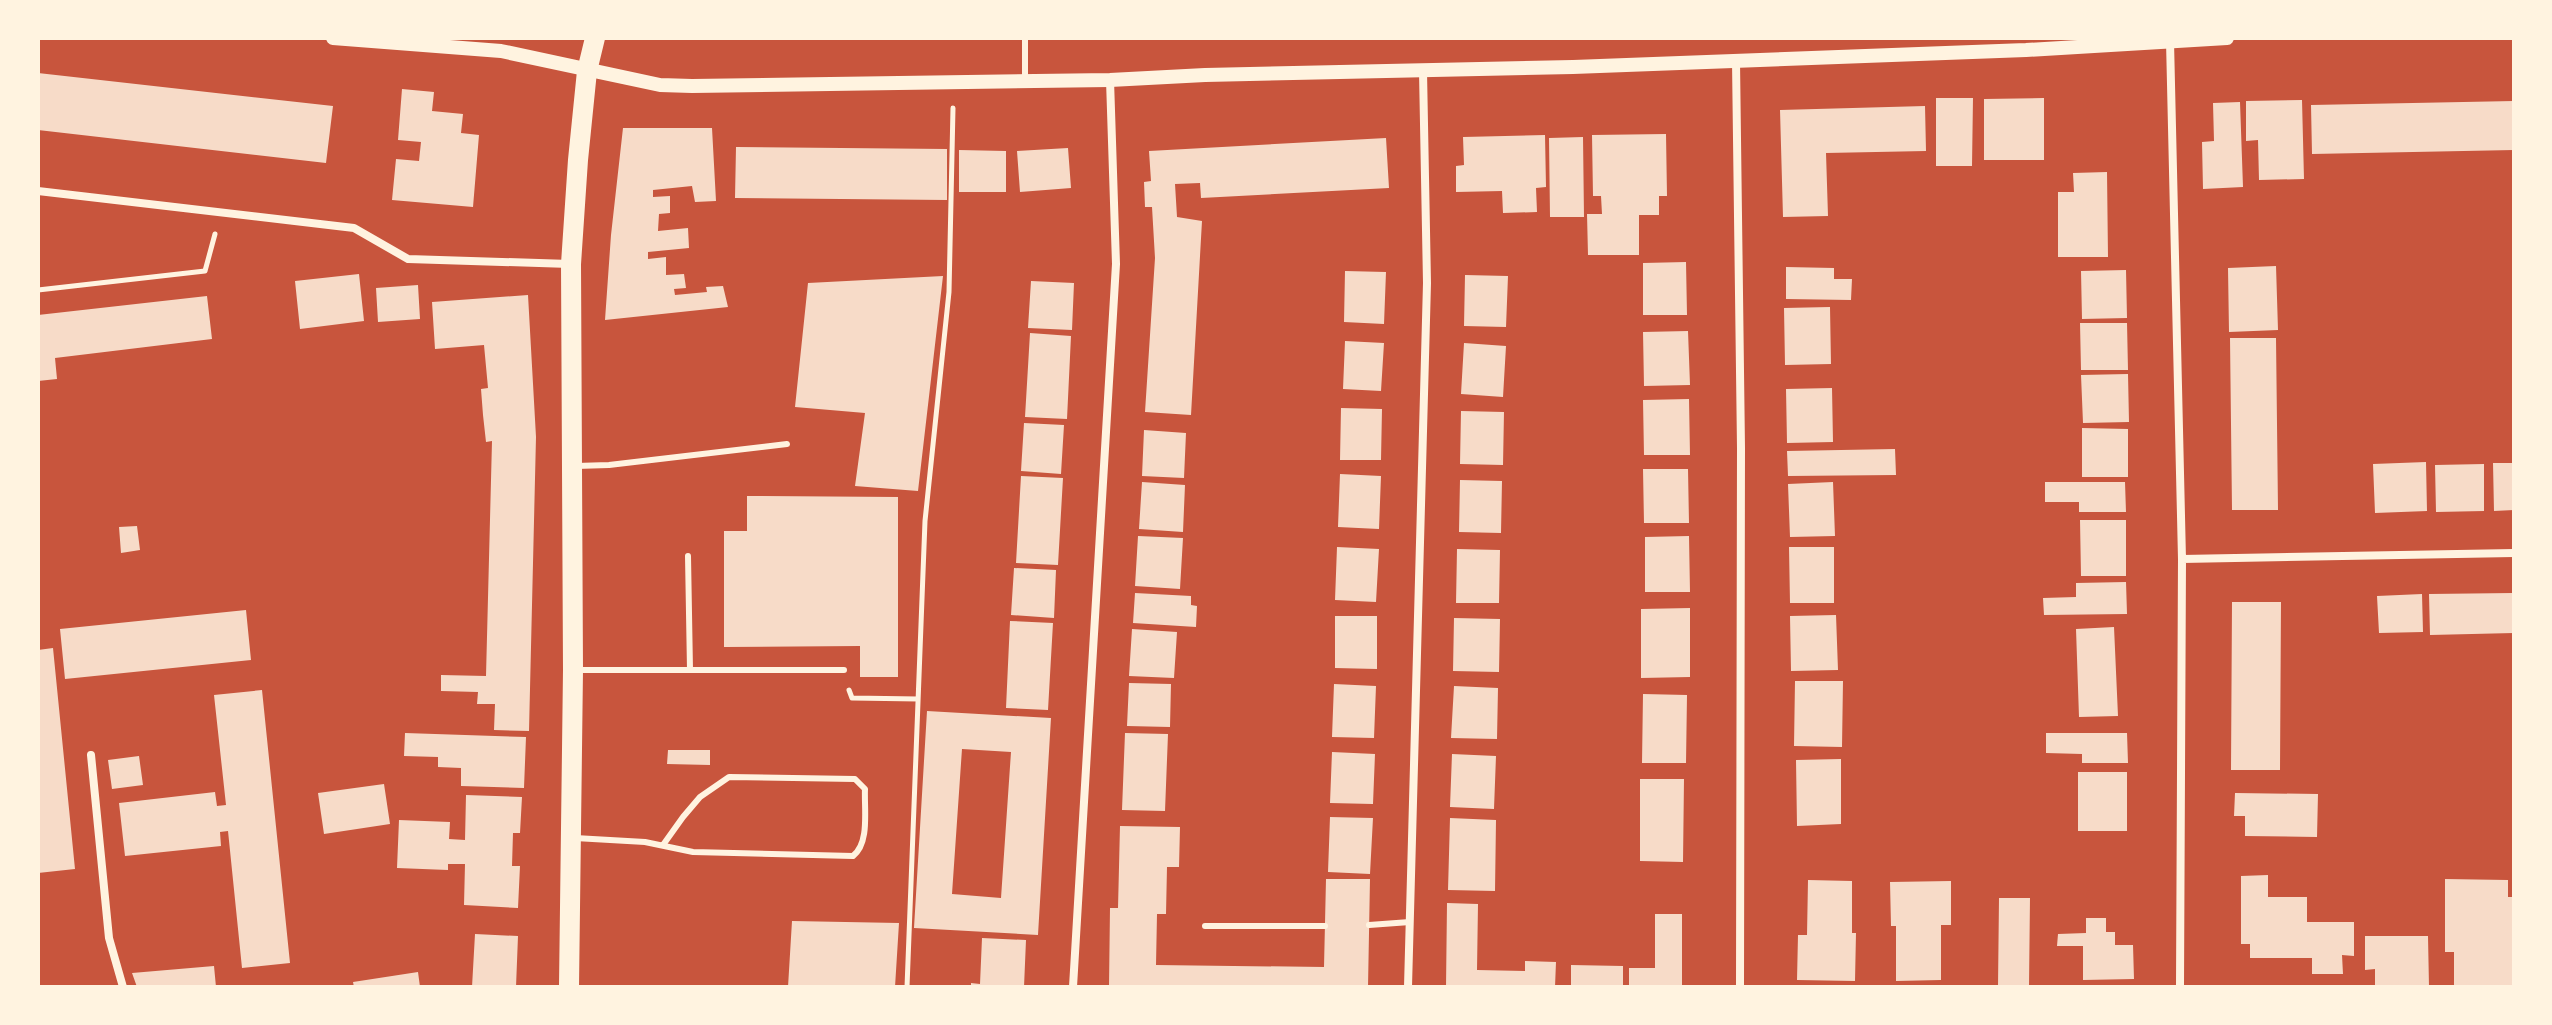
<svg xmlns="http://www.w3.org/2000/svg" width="2552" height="1025" font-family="Quicksand,sans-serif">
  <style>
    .building { fill: #f7dbc8; fill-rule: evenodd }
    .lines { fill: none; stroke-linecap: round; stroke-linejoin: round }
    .path { stroke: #fff3e0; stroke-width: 5 }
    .service { stroke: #fff3e0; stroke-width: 6 }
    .minor { stroke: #fff3e0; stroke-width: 8 }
    .tertiary { stroke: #fff3e0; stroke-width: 14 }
    .primary { stroke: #fff3e0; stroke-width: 20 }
  </style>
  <rect width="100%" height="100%" fill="#c8553d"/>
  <path class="building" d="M 38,73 L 333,106 L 326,163 L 38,130 Z
    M 402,89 L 434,92 L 432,111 L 463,114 L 461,133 L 479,135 L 473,207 L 392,200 L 396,159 L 419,161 L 421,142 L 398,140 Z
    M 1936,98 L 1973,98 L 1972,166 L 1936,166 Z
    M 2044,98 L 2044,160 L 1984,160 L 1984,99 Z
    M 2302,100 L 2304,179 L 2259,180 L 2258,140 L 2246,141 L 2246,101 Z
    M 2514,101 L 2514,150 L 2312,154 L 2311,105 Z
    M 2240,102 L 2243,187 L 2203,189 L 2202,142 L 2214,141 L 2213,103 Z
    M 1925,106 L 1926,151 L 1826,153 L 1828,216 L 1783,217 L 1780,110 Z
    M 623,128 L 712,128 L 716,201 L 695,202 L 692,186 L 653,190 L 653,197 L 670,196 L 670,213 L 659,214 L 658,231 L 688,228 L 689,248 L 648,252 L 648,259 L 666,257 L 666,275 L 684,274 L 686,288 L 674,289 L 675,295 L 707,292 L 706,287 L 723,286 L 728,307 L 605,320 L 611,235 Z
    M 1666,134 L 1667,196 L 1659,196 L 1659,215 L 1639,215 L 1639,255 L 1588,255 L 1587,214 L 1602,214 L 1601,196 L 1593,196 L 1592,135 Z
    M 1545,135 L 1546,187 L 1536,188 L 1537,212 L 1503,213 L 1502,191 L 1456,192 L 1456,166 L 1464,165 L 1463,137 Z
    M 1583,137 L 1584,217 L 1550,217 L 1549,138 Z
    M 1386,138 L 1389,188 L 1201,198 L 1200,183 L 1175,184 L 1177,217 L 1202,221 L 1191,415 L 1145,412 L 1155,258 L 1152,207 L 1145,207 L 1144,182 L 1151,181 L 1149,151 Z
    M 736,147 L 947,149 L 947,200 L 735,198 Z
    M 1068,148 L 1071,188 L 1020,192 L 1017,151 Z
    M 959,150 L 1006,151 L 1006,192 L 959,192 Z
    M 2107,172 L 2108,257 L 2058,257 L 2058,192 L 2074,192 L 2073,173 Z
    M 1686,262 L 1687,315 L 1643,315 L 1643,263 Z
    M 2276,266 L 2278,330 L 2229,332 L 2228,268 Z
    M 1786,267 L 1834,268 L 1834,279 L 1852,279 L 1851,300 L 1786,299 Z
    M 2126,270 L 2127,318 L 2082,319 L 2081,271 Z
    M 1345,271 L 1386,272 L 1384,324 L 1344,322 Z
    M 359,274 L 364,321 L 300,329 L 295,281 Z
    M 1465,275 L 1508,276 L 1506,327 L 1464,326 Z
    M 943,276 L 918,491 L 855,486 L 865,413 L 795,407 L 808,283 Z
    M 1031,281 L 1074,283 L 1072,330 L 1028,328 Z
    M 418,285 L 420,319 L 378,322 L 376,288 Z
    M 528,295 L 536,437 L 529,731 L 494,730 L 495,704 L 477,704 L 478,692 L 441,691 L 441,675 L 486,676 L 492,441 L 486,442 L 483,415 L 481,389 L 488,388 L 484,345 L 435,349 L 432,302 Z
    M 207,296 L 212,339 L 55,358 L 57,379 L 38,381 L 38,315 Z
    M 1830,307 L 1831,364 L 1785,365 L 1784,308 Z
    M 2080,323 L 2127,323 L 2128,370 L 2081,370 Z
    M 1688,331 L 1690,385 L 1644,386 L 1643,332 Z
    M 1030,333 L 1071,336 L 1067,419 L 1025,417 Z
    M 2230,338 L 2276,338 L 2278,510 L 2232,510 Z
    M 1345,341 L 1384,343 L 1381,391 L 1343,389 Z
    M 1464,343 L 1506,346 L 1503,397 L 1461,394 Z
    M 2128,374 L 2129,422 L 2083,423 L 2081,375 Z
    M 1832,388 L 1833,442 L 1787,443 L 1786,389 Z
    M 1689,399 L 1690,455 L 1644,455 L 1643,400 Z
    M 1341,408 L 1382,409 L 1381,460 L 1340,460 Z
    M 1461,411 L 1504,412 L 1503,465 L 1460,464 Z
    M 1024,423 L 1064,425 L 1061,474 L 1021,471 Z
    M 2082,428 L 2128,429 L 2128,477 L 2082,477 Z
    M 1144,430 L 1186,433 L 1184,478 L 1142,476 Z
    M 1895,449 L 1896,475 L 1788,476 L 1787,451 Z
    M 2426,462 L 2427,511 L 2375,513 L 2373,464 Z
    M 2493,463 L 2514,463 L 2514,510 L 2494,511 Z
    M 2484,464 L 2484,511 L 2436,512 L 2435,465 Z
    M 1643,469 L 1688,469 L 1689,523 L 1644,523 Z
    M 1340,474 L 1381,476 L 1379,529 L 1338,527 Z
    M 1021,476 L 1063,478 L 1058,565 L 1016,563 Z
    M 1460,480 L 1502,481 L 1501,533 L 1459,532 Z
    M 1142,482 L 1185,485 L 1183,532 L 1139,529 Z
    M 1833,482 L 1835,536 L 1790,537 L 1788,484 Z
    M 2045,482 L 2125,482 L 2126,512 L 2079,512 L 2079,502 L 2045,502 Z
    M 747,496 L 898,497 L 898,677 L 860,677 L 860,646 L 724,647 L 724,531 L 747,531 Z
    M 2080,520 L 2126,520 L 2126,576 L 2081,576 Z
    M 137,526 L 140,550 L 121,553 L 119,527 Z
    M 1138,536 L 1183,538 L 1180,589 L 1135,586 Z
    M 1689,536 L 1690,592 L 1645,592 L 1645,537 Z
    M 1337,547 L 1379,549 L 1376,602 L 1335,600 Z
    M 1789,547 L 1834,547 L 1834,603 L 1790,603 Z
    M 1457,549 L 1500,550 L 1499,603 L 1456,603 Z
    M 1014,568 L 1056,570 L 1054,618 L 1011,615 Z
    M 2126,582 L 2127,614 L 2044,615 L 2043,598 L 2076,597 L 2076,583 Z
    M 1135,593 L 1191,596 L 1191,605 L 1197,606 L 1196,627 L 1133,623 Z
    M 2513,593 L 2514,633 L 2430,635 L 2429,594 Z
    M 2422,594 L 2423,632 L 2379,633 L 2377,596 Z
    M 2232,602 L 2281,602 L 2280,770 L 2231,770 Z
    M 1690,608 L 1690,677 L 1641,678 L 1641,609 Z
    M 246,610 L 251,660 L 65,679 L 60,629 Z
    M 1836,615 L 1838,670 L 1791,671 L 1790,616 Z
    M 1335,616 L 1377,616 L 1377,669 L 1335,668 Z
    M 1454,618 L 1500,619 L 1499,672 L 1453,671 Z
    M 1010,621 L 1053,623 L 1048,710 L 1006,708 Z
    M 2114,627 L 2118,716 L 2079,717 L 2076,629 Z
    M 1132,629 L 1177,632 L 1174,678 L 1129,676 Z
    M 53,648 L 75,869 L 38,873 L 38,650 Z
    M 1795,681 L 1843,681 L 1842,747 L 1794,746 Z
    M 1129,683 L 1171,684 L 1170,727 L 1127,726 Z
    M 1334,684 L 1376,686 L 1374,738 L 1332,737 Z
    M 1454,686 L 1498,688 L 1497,739 L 1451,738 Z
    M 262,690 L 290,963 L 242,968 L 228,831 L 220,832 L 221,846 L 125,856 L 119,803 L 215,792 L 217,806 L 226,805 L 214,695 Z
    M 1643,694 L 1687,695 L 1686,763 L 1642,763 Z
    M 927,711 L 1051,718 L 1038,935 L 914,928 ZM 962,749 L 1011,752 L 1001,898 L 952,894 Z
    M 405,733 L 526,737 L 524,788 L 461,786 L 461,768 L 438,767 L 438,757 L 404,756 Z
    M 1125,733 L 1168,734 L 1165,811 L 1122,810 Z
    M 2046,733 L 2127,733 L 2128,763 L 2082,763 L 2082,754 L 2046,753 Z
    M 668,750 L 710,750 L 710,765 L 667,764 Z
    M 1332,752 L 1375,754 L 1373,804 L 1330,803 Z
    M 1452,754 L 1496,756 L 1494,809 L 1450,807 Z
    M 139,756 L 143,785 L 112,789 L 108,760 Z
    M 1841,759 L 1841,824 L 1797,826 L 1796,760 Z
    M 2078,772 L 2127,772 L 2127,831 L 2078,831 Z
    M 1640,779 L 1684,779 L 1683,862 L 1640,861 Z
    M 384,784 L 390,824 L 324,834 L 318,793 Z
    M 2235,793 L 2318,794 L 2317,837 L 2245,836 L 2245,816 L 2234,816 Z
    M 466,795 L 522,797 L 520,833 L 513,833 L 512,866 L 520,866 L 518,908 L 464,905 L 465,864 L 448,864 L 448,870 L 397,868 L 399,820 L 450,822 L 449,839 L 465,840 Z
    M 1330,817 L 1373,818 L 1370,874 L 1328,872 Z
    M 1450,818 L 1496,820 L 1495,891 L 1448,890 Z
    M 1120,826 L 1180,827 L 1179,867 L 1167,867 L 1166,914 L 1157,914 L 1156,965 L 1324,967 L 1326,879 L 1370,879 L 1368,987 L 1109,987 L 1110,908 L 1118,908 Z
    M 2268,875 L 2268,897 L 2307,897 L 2307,922 L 2354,922 L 2354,956 L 2342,955 L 2343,974 L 2312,974 L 2312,958 L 2250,958 L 2250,944 L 2241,944 L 2241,876 Z
    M 2445,879 L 2508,880 L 2508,897 L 2514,897 L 2514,987 L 2454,987 L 2454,952 L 2445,952 Z
    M 1808,880 L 1852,881 L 1852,933 L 1856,933 L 1855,981 L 1797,980 L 1798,935 L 1807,935 Z
    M 1951,881 L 1951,925 L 1941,925 L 1941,980 L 1896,981 L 1896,926 L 1891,926 L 1890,882 Z
    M 1999,898 L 2030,898 L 2029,986 L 1998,986 Z
    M 1447,903 L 1478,904 L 1477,970 L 1525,971 L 1525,961 L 1556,962 L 1555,987 L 1446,987 Z
    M 1655,914 L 1682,914 L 1682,987 L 1629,987 L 1629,968 L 1655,968 Z
    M 2086,918 L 2106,918 L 2106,932 L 2115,932 L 2115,945 L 2133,945 L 2134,979 L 2083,980 L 2083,946 L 2057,946 L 2058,934 L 2086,933 Z
    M 792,921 L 899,923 L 895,987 L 788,987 Z
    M 475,934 L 518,936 L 516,987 L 472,987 Z
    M 2365,936 L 2428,936 L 2429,987 L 2375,987 L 2375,969 L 2365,970 Z
    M 982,938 L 1026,940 L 1024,987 L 971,987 L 971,983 L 980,984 Z
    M 1571,965 L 1623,966 L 1623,987 L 1571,987 Z
    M 214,966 L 216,987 L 137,987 L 132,973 Z
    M 418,972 L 420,987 L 354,987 L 353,982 Z"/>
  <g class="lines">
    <path class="path" d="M 38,290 L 205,271 L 215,234
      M 849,690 L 852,698 L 918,699
      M 907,987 L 925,521 L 949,292 L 953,108"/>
    <path class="service" d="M 1025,81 L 1025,38
      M 576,466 L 609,465 L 787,444
      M 688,556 L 690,670
      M 577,670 L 844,670
      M 575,838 L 645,842 L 693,852 L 853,856 C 870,843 864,809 865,789 L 855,779 L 729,777 L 700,797 L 683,817 L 663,845
      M 1369,925 L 1410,922
      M 1205,926 L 1325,926"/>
    <path class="minor" d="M 2170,41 L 2182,559 L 2180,987
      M 1736,61 L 1741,448 L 1740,987
      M 38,191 L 354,228 L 408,259 L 570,264
      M 2182,559 L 2514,553
      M 91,755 L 109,938 L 123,987
      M 1073,987 L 1116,264 L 1110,80
      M 1408,987 L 1427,283 L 1423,71"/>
    <path class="tertiary" d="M 333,38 L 501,51 L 660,85 L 692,86 L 1110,80 L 1205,75 L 1573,67 L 2026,50 L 2227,38"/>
    <path class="primary" d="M 569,987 L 573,670 L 571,264 L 578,160 L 587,71 L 595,38"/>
  </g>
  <rect width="2552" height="1025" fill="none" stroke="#fff3e0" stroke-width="80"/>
</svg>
